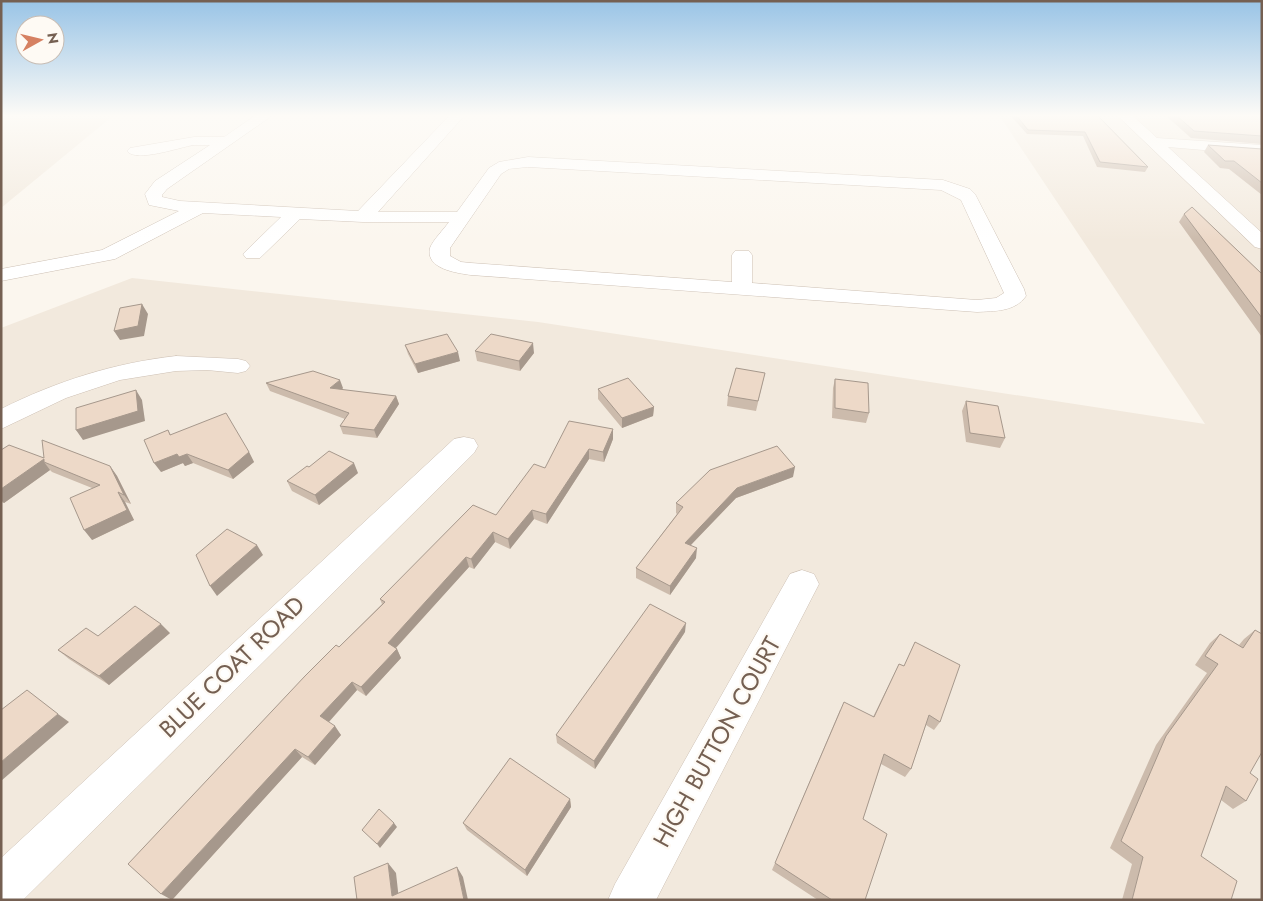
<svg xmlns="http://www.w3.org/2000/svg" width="1263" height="901" font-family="Jost,sans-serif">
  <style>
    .residential { fill: #f2e9dd }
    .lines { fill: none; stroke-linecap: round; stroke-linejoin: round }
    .minor-casing { stroke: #cdc0b4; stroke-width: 1 }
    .minor { fill: #fff; fill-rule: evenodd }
    .wall { fill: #ccbbac }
    .shaded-wall { fill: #a6988c }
    .building { fill: #edd9c8; stroke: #a6988c }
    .labels { text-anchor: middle; stroke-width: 4.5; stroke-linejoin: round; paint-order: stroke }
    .near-street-label { font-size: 24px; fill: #756052; stroke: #fefaf4 }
  </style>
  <rect width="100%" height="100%" fill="#fbf6ee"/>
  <path class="residential" d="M 1,115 L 114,115 L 1,208 Z
    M 999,115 L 1262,115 L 1262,900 L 1,900 L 1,328 L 132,278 L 538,322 L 1205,424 Z"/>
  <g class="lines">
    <defs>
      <path id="minor" d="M 256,115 L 273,115 L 167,189 L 162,195 L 162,197 L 180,201 L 358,211 L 450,115 L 465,115 L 378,212 L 457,212 L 489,168 L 499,162 L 528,157 L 943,180 L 970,189 L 975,194 L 1024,289 L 1026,296 C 1015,312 994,311 977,312 L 471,275 C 457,273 425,269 430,248 C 433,240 444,229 449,222 L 363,222 L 300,219 L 260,258 L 246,258 L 243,254 L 281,217 L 203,213 L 115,259 L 1,281 L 1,269 L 102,250 L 179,211 L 149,205 L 145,194 L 155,181 L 210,145 C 205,145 199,145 194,145 C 180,147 136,163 127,151 L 130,148 L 194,137 L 224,137 ZM 528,167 L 941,190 L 961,200 L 1004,293 L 996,298 L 977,300 L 752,283 L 752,255 L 749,251 L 735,251 L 732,255 L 732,282 L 471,263 L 461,262 L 450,256 L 450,248 L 501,174 L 509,169 Z
        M 1117,115 L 1132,115 L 1157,138 L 1262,145 L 1262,155 L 1168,147 L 1262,233 L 1262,249 L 1255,247 Z
        M 176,356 L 238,359 L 246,361 L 250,366 L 246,371 L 238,373 L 207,370 L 176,371 L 120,380 L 66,398 L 1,429 L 1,409 C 57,381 114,363 176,356 Z
        M 464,437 L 474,439 L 478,446 L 474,453 L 23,900 L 1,900 L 1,858 L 454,439 Z
        M 802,570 L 814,574 L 819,584 L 656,900 L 608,900 L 615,884 L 790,574 Z"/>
    </defs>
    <use href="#minor" class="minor-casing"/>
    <use href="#minor" class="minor"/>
  </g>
  <path class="wall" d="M 1010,115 L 1097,115 L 1148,167 L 1145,172 L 1097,167 L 1083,136 L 1027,134 Z
    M 1165,115 L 1262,115 L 1262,144 L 1191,138 Z
    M 1208,145 L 1262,149 L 1262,195 L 1229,169 L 1220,168 L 1204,152 Z
    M 1184,214 L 1262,274 L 1262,337 L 1179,222 Z
    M 405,345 L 460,361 L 418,373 L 408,354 Z
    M 475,351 L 534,353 L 520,371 L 477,361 Z
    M 765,373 L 756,411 L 727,406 L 728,396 Z
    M 835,379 L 869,413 L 866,423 L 832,418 L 833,388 Z
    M 266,383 L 343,388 L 342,390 L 396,396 L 399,404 L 377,438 L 343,434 L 340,426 L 345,419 L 270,391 Z
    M 598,389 L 654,407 L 653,416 L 622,428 L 598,399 Z
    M 966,401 L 1005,438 L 1000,448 L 966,442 L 962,411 Z
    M 613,429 L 613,439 L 604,462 L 589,459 L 547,524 L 534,519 L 510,549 L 495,542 L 474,569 L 469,567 L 396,648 L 397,649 L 401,658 L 366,696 L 357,690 L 329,722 L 341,735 L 315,765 L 302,757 L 172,900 L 339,647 L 382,604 L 380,599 L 496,515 L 545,468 Z
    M 168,430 L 171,435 L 249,452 L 254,462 L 233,479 L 193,463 L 185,466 L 183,463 L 161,472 Z
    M 1,450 L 44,458 L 110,466 L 117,476 L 131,504 L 125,502 L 134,520 L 92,540 L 92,488 L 52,472 L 50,470 L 4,503 L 1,502 Z
    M 309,467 L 358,473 L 319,505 L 292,491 L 287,481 Z
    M 793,477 L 736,498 L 691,545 L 696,558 L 670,595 L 636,578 L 636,568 L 677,514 L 676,513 L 676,503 Z
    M 1255,630 L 1250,773 L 1246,801 L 1233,809 L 1221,800 L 1201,856 L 1231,900 L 1122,900 L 1132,864 L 1110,848 L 1156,745 L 1207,673 L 1195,665 L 1210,643 L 1220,634 L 1239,645 L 1244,639 Z
    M 685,632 L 595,769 L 557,743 L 556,735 Z
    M 170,633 L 109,685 L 69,659 L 58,650 Z
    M 915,642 L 940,722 L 934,730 L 926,725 L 911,769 L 905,777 L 881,764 L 863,819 L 865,900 L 818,900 L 772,870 L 840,710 L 873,717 L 899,664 L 904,666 Z
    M 570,799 L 571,807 L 527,876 L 467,830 L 463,823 Z"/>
  <path class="shaded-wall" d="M 142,304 L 148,314 L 144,336 L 120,340 L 114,331 Z
    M 533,343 L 534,353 L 520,371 L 519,361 Z
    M 458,352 L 460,361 L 418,373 L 415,364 Z
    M 340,380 L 343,388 L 333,397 L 330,388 Z
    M 136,390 L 142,400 L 145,421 L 83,440 L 76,430 Z
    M 396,396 L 399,404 L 377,438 L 374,430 Z
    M 654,407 L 653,416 L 622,428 L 622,418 Z
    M 613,429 L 613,439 L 604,462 L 603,452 Z
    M 589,449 L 589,459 L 547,524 L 546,514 Z
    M 249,452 L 254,462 L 233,479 L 228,470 Z
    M 177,454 L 187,454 L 193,463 L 185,466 L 183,463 L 161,472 L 154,463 Z
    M 44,459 L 44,462 L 50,470 L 4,503 L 1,500 L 1,489 Z
    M 354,463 L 358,473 L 319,505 L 315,495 Z
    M 110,466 L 117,476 L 131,504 L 124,495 Z
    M 795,467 L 793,477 L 736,498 L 684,552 L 685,543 L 737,488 Z
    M 118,492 L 125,502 L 134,520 L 92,540 L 84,530 Z
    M 532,510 L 534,519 L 510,549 L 508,539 Z
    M 493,532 L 495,542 L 474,569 L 471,559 Z
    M 257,545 L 263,555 L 217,596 L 210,586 Z
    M 697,548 L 696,558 L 670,595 L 670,586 Z
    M 466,557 L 469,567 L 392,652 L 388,643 Z
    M 686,623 L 685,632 L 595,769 L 594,761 Z
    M 161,624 L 170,633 L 109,685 L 99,676 Z
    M 397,649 L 401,658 L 366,696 L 361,687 Z
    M 352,682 L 357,690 L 326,725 L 320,716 Z
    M 58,714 L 69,722 L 1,781 L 1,762 Z
    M 335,726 L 341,735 L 315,765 L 308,757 Z
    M 295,749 L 302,757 L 172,900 L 161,894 Z
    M 570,799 L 571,807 L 527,876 L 525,870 Z
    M 394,823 L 397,827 L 380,848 L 377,844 Z
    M 388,863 L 396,873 L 399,900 L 392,896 Z
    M 457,867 L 463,877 L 468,900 L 464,900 Z"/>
  <path class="building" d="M 1016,115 L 1097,115 L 1148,167 L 1100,162 L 1085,132 L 1028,130 Z
    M 1176,115 L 1262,115 L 1262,136 L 1194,131 Z
    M 1208,145 L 1262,149 L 1262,183 L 1234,161 L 1225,161 Z
    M 1192,207 L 1262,274 L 1262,318 L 1184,214 Z
    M 142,304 L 138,326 L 114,331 L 120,308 Z
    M 447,334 L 458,352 L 415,364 L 405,345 Z
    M 491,334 L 533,343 L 519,361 L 475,351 Z
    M 736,368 L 765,373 L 758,401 L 728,396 Z
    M 313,371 L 340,380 L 330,388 L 396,396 L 374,430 L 340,426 L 349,413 L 266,383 Z
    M 628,378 L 654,407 L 622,418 L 598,389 Z
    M 835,379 L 868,383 L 869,413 L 835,408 Z
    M 136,390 L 138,411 L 76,430 L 76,408 Z
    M 966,401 L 998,406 L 1005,438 L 970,433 Z
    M 226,413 L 249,452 L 228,470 L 187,454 L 179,457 L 177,454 L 154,463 L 144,440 L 168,430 L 170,435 Z
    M 569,421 L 613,429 L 603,452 L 589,449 L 546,514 L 532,510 L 508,539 L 493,532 L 471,559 L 466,557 L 388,643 L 397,649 L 361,687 L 352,682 L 320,716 L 335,726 L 308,757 L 295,749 L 161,894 L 128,864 L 305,676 L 336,645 L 339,647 L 385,602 L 380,599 L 473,505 L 496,515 L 534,464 L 545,468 Z
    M 42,440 L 110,466 L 124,495 L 118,492 L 127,510 L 84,530 L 70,498 L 100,485 L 44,462 L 44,459 L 1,489 L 1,450 L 9,445 L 44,458 Z
    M 777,446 L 795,467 L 737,488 L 685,543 L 697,548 L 670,586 L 636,568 L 683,507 L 676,503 L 710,470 Z
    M 329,451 L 354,463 L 315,495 L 287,481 L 307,466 L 309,467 Z
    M 227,529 L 257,545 L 210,586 L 196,555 Z
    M 650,604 L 686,623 L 594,761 L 556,735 Z
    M 135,606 L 161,624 L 99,676 L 58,650 L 86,628 L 98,636 Z
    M 1255,630 L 1262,634 L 1262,752 L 1250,773 L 1258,779 L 1246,801 L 1226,786 L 1201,856 L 1237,881 L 1231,900 L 1132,900 L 1143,857 L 1121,841 L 1166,736 L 1218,664 L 1205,656 L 1220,634 L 1243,648 Z
    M 915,642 L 960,665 L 940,722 L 929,715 L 911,769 L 884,754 L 863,819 L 887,834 L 865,900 L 832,900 L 775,863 L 844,702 L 874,717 L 899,664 L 904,666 Z
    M 27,690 L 58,714 L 1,762 L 1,710 Z
    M 510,758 L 570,799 L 525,870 L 463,823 Z
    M 379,809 L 394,823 L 377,844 L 362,830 Z
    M 388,863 L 392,896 L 457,867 L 464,900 L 357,900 L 354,877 Z"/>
  <linearGradient id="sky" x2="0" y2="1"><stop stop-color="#99c4e6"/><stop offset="0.48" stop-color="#fdfbf7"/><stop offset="1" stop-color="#fdfbf7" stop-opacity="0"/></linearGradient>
  <rect width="1263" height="241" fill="url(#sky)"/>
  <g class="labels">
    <g class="near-street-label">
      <text transform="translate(232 667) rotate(-44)" y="8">BLUE COAT ROAD</text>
      <text transform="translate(717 742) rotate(-61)" y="8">HIGH BUTTON COURT</text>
    </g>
  </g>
  <rect width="1263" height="901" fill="none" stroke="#756052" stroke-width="5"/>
  <g transform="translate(40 40) rotate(82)"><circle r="24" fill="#fefaf4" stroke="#c7bcb3"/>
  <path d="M0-4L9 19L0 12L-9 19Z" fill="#d68162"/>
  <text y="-8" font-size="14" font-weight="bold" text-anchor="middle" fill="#756052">N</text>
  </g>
</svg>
